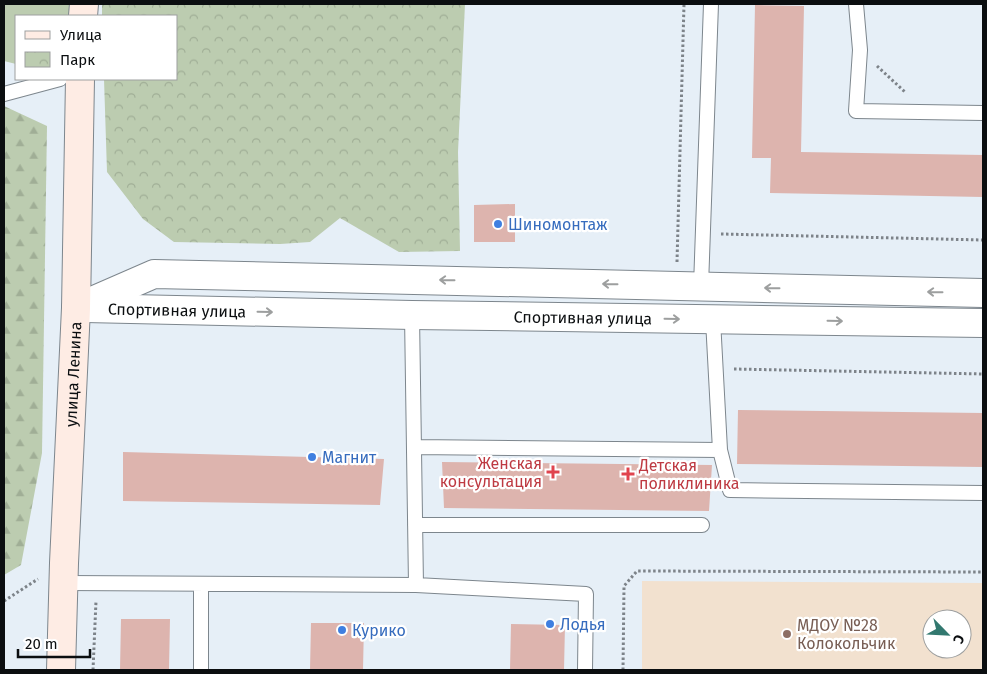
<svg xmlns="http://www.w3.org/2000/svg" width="987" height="674" font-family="'Fira Sans',sans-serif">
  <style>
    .education { fill: #f2e1cf; fill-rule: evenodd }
    .forest { fill: url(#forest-firs) }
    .park { fill: url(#park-crowns) }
    .pitch { fill: #bcccb0 }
    .building { fill: #ddb4ae }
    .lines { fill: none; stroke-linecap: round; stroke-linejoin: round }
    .lane-casing { stroke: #7d868d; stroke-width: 16 }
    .street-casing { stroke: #7d868d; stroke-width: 30 }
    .secondary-casing { stroke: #7d868d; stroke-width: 30 }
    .path { stroke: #7d8389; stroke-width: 3; stroke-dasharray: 2.5 2.5; stroke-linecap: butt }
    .lane { stroke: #fff; stroke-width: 14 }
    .street { stroke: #fff; stroke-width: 28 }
    .secondary { stroke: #feece4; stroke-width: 28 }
    .oneway { stroke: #9d9f9f }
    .shop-dot { fill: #3f7fe0; stroke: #fff; stroke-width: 2 }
    .health-dot { fill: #e0444e; stroke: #fff; stroke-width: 2 }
    .education-dot { fill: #8d6e63; stroke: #fff; stroke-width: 2 }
    .labels { text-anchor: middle; stroke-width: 4.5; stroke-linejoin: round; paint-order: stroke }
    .shop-label { font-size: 16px; fill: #366cbe; stroke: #fff; text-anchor: start }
    .street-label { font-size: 16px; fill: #0b0e10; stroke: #fff }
    .health-label { font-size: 16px; fill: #be3a42; stroke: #fff; text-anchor: end }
    .education-label { font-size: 16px; fill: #785e54; stroke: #fff; text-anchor: start }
  </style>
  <defs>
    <pattern id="forest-firs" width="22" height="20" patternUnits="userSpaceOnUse" patternTransform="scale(1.25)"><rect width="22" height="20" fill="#bcccb0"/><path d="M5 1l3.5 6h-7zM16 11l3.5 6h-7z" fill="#a0ae96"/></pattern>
    <pattern id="park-crowns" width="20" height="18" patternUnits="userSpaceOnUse" patternTransform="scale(1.25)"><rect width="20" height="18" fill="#bcccb0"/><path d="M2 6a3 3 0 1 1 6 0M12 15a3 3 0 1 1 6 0" fill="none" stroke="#a0ae96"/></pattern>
  </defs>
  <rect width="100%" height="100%" fill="#e6eff7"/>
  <path class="education" d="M 642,581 L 983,583 L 983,670 L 642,670 ZM 932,619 L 962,619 L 962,649 L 932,649 Z"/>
  <path class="forest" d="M 4,106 L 47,126 L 42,453 L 21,565 L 4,575 Z"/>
  <path class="park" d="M 102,4 L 465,4 L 458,152 L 460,251 L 399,252 L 340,218 L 310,242 L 280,244 L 174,242 L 143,219 L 107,172 L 104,79 L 176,79 L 176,16 L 102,16 Z"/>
  <path class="pitch" d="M 4,4 L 78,4 L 78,16 L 16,16 L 16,64 L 4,61 Z"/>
  <path class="building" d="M 755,5 L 804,6 L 801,152 L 983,155 L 983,197 L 770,193 L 771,158 L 752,158 Z
    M 515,204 L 515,242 L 474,242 L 474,205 Z
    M 738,410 L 983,413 L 983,467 L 737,464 Z
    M 123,452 L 384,459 L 380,505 L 123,501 Z
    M 442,462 L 712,465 L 709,511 L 444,508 Z
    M 121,619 L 170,619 L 169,670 L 120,670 Z
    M 311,623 L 364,623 L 363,670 L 310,670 Z
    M 511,624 L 565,625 L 564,670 L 510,670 Z"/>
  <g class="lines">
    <defs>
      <path id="lane" d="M 856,4 L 860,50 L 856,111 L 983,113
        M 4,94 L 60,79
        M 701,286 L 711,4
        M 412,315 L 416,585 L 586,594 L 585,670
        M 713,320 L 720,450 L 730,490 L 983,493
        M 414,447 L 720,450
        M 415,525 L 702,525
        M 64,583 L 416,585
        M 201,584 L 201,670"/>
      <g id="street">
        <path d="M 76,308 L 154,274 L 983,293"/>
        <path id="s1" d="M 85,308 L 412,315 L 983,323"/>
      </g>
      <g id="secondary">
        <path d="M 83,16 L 84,4"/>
        <path id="s2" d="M 61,670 L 64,563 L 76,308 L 80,79"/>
      </g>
    </defs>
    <use href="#lane" class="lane-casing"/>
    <use href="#street" class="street-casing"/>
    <use href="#secondary" class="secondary-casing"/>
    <path class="path" d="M 877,66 L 905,92
      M 721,234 L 983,240
      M 677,262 L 684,4
      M 734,369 L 983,374
      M 4,601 L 38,579
      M 93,670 L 96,601
      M 623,670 L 624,586 L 637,571 L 983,572"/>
    <use href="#lane" class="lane"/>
    <use href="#street" class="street"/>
    <use href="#secondary" class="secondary"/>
  </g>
  <defs><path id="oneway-shaft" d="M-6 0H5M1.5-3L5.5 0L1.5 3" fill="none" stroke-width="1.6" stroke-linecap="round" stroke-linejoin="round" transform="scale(1.25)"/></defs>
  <g class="oneway">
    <use href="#oneway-shaft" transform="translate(447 280) rotate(-179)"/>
    <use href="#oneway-shaft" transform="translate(610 284) rotate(-179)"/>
    <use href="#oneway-shaft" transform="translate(772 288) rotate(-179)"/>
    <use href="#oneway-shaft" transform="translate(935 292) rotate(-179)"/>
    <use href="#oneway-shaft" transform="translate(265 312) rotate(1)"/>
    <use href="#oneway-shaft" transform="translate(672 319) rotate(1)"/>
    <use href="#oneway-shaft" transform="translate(835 321) rotate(1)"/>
  </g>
  <g class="shop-dot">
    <circle cx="498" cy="224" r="5"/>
    <circle cx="312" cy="457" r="5"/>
    <circle cx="550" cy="624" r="5"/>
    <circle cx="342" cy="630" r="5"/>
  </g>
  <g class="health-dot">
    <path d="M550.5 464.5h5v5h5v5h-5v5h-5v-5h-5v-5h5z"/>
    <path d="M625.5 466.5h5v5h5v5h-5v5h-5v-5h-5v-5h5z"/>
  </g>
  <circle class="education-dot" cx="787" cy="634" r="5"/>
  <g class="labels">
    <g class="shop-label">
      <text x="508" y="230">Шиномонтаж</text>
      <text x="322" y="463">Магнит</text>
      <text x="560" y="630">Лодья</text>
      <text x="352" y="636">Курико</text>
    </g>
    <g class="street-label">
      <text dy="6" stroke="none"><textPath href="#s1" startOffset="92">Спортивная улица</textPath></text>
      <text dy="6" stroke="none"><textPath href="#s1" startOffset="498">Спортивная улица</textPath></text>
      <text dy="6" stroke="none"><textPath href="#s2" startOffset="296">улица Ленина</textPath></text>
    </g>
    <g class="health-label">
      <text x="542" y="469">Женская<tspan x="542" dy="18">консультация</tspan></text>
      <text x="639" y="471" text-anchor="start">Детская<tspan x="639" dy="18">поликлиника</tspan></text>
    </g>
    <g class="education-label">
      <text x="797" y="631">МДОУ №28<tspan x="797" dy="18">Колокольчик</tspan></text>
    </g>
  </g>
  <rect width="987" height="674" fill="none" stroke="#0b0e10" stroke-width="10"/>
  <rect x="15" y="15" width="162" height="65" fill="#ffffff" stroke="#9d9f9f"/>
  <rect x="25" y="31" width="25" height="8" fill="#feece4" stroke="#9d9f9f"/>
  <text x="60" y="40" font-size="15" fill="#0b0e10">Улица</text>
  <rect x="25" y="52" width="25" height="15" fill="url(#park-crowns)" stroke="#9d9f9f"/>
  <text x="60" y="65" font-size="15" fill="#0b0e10">Парк</text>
  <g transform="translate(947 634) rotate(114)"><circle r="24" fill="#ffffff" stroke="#9d9f9f"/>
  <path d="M0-4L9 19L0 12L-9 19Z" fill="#32786f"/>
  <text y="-8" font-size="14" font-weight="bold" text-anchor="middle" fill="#0b0e10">С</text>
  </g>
  <path d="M18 649v8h72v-8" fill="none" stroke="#0b0e10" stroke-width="2.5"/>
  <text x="25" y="649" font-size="15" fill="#0b0e10" stroke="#ffffff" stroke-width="4" paint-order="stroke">20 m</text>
</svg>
